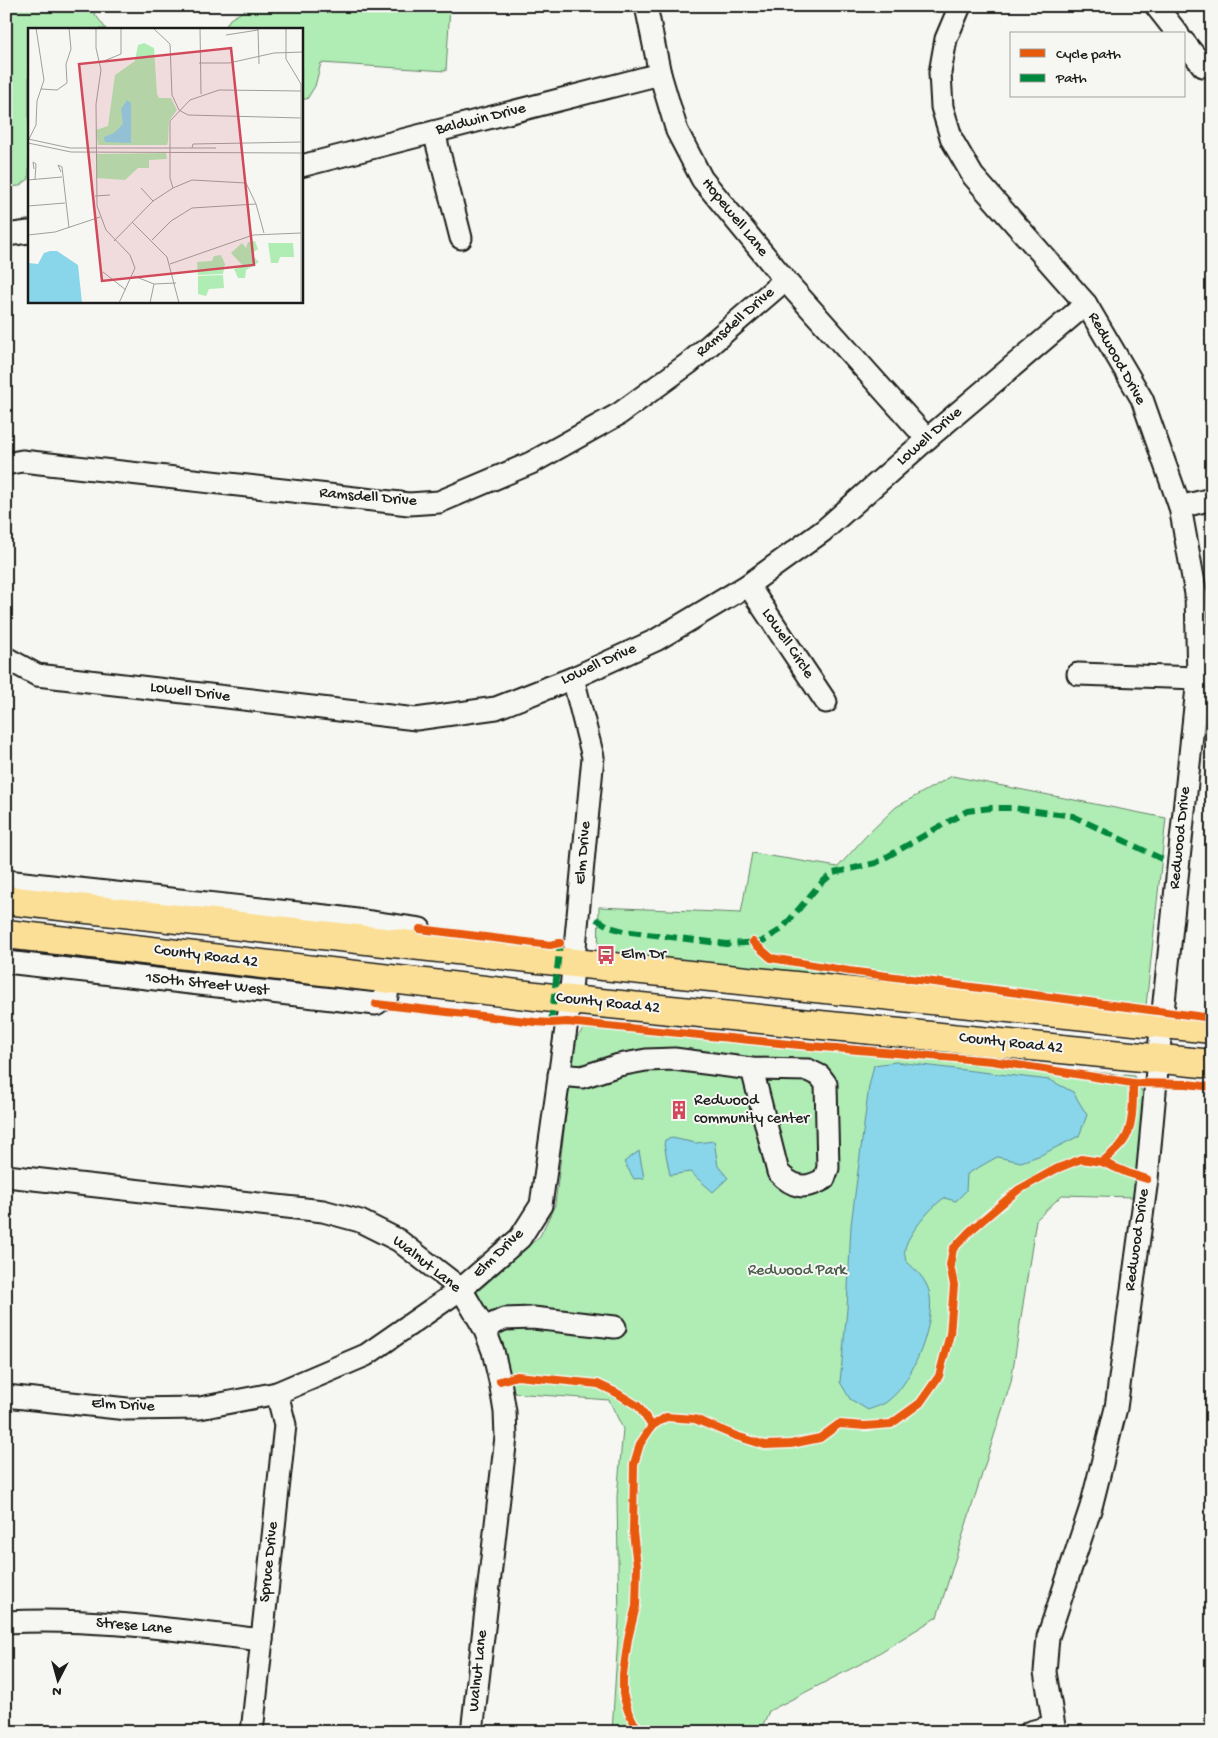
<svg xmlns="http://www.w3.org/2000/svg" width="1218" height="1738" font-family="'Gochi Hand',sans-serif">
<style>
.green{fill:#afedb4;stroke:#668468}
.water{fill:#89d5e9;stroke:#5d8b97}
.lines{fill:none;stroke-linecap:round;stroke-linejoin:round}
.minor-casing{stroke:#1c1c1c;stroke-width:25}
.highway-casing{stroke:#1c1c1c;stroke-width:31}
.minor{stroke:#f6f6f2;stroke-width:21}
.highway{stroke:#fbdf96;stroke-width:28}
.quiet{stroke:#00873e;stroke-width:6;stroke-dasharray:12 6;stroke-linecap:butt}
.cycleway-casing{stroke:#f6f6f2;stroke-width:11}
.cycleway{stroke:#e8590c;stroke-width:8}
.labels{text-anchor:middle;dominant-baseline:central;stroke-width:4;stroke-linejoin:round;paint-order:stroke}
.street-label{font-size:16px;fill:#1c1c1c;stroke:#f6f6f2}
.poi-label{font-size:16px;fill:#1c1c1c;stroke:#f6f6f2;text-anchor:start}
.park-label{font-size:16px;fill:#485b4a;stroke:#f6f6f2}
.inset-road{fill:none;stroke:#9f9f9c;stroke-width:1}
.view{fill:#d1495b;fill-opacity:0.15;stroke:#d1495b;stroke-width:2.5}
.inset-edge{fill:none;stroke:#1c1c1c;stroke-width:2.5}
</style>
<rect width="100%" height="100%" fill="#f6f6f2"/>
<filter id="ink" filterUnits="userSpaceOnUse"><feTurbulence type="fractalNoise" baseFrequency=".02" numOctaves="2"/><feDisplacementMap in="SourceGraphic" scale="10" xChannelSelector="R" yChannelSelector="G"/><feConvolveMatrix kernelMatrix="1 2 1 2 8 2 1 2 1" color-interpolation-filters="sRGB"/></filter>
<g filter="url(#ink)">
<g class="green">
<polygon points="6,6 89,6 106,29 29,29 29,179 19,186 6,187 6,94 14,96 6,86"/>
<polygon points="247,6 450,6 446,71 321,63 315,86 307,99 301,99 301,29 224,29 230,19 247,9"/>
<polygon points="952,776 1166,818 1146,1006 598,958 599,907 741,913 752,853 838,867 865,837 896,807"/>
<polygon points="590,1020 1134,1076 1145,1097 1134,1197 1062,1195 1036,1220 1011,1382 937,1617 866,1661 769,1711 760,1732 612,1732 619,1620 617,1497 623,1429 609,1400 513,1393 499,1338 477,1292 540,1236 555,1205 575,1040"/>
</g>
<g class="water">
<path d="M896 1062 1050 1080 1073 1092 1087 1115 1079 1136 1041 1155 1021 1162 997 1157 967 1174 966 1191 956 1201 944 1198C932 1206 907 1235 905 1249 904 1252 905 1257 906 1261 916 1270 925 1278 929 1291 937 1320 913 1382 889 1400 884 1405 875 1407 868 1410L850 1399 840 1382 847 1309 851 1225 869 1086 874 1065Z"/>
<polygon points="672,1138 696,1143 714,1141 718,1166 728,1178 713,1192 690,1172 670,1175 664,1144 665,1140"/>
<polygon points="639,1151 644,1178 634,1179 624,1162"/>
</g>
<g class="lines">
<g class="minor-casing">
<g id="minor">
<polyline points="646,6 660,74 677,131 702,179 785,280 927,439"/>
<polyline points="960,6 946,39 940,73 942,107 952,140 973,176 1086,304 1142,399 1180,507 1196,594 1198,678 1158,1059 1147,1179 1116,1408 1091,1507 1048,1637 1045,1672 1055,1732"/>
<polyline points="1156,6 1178,34"/>
<polyline points="1184,42 1203,66"/>
<polyline points="434,132 461,238"/>
<polyline points="301,166 660,74"/>
<polyline points="6,235 29,232"/>
<polyline points="6,464 22,461 409,504 439,502 531,463 619,414 689,363 785,280"/>
<polyline points="1180,507 1212,499"/>
<polyline points="748,585 826,702"/>
<polyline points="6,658 37,675 416,719 496,708 573,678 656,640 748,585 823,531 927,439 1086,304"/>
<polyline points="1078,674 1198,678"/>
<polyline points="6,881 335,917 420,929 426,947"/>
<polyline points="6,962 376,1004 387,996 389,979"/>
<path d="M559 1075 582 1077 619 1065 646 1060 674 1059 752 1069 778 1172C793 1188 805 1190 824 1179L828 1168 826 1084 820 1076 808 1070 752 1069"/>
<polyline points="6,1176 323,1211 360,1221 398,1240 461,1289 484,1328 493,1351 500,1381 505,1412 506,1437 472,1732"/>
<polyline points="484,1328 504,1319 533,1318 615,1327"/>
<polyline points="6,1396 127,1409 200,1408 277,1393 366,1355 461,1289 520,1238 541,1205 570,1000 593,757 573,678"/>
<path d="M6 1622C91 1617 177 1630 262 1640"/>
<polyline points="252,1732 285,1425 277,1393"/>
<polyline points="1030,1732 1053,1726"/>
</g>
</g>
<g class="highway-casing">
<g id="highway">
<polyline points="6,900 574,963 1212,1029"/>
<polyline points="6,934 570,1000 1212,1064"/>
</g>
</g>
<use href="#minor" class="minor"/>
<use href="#highway" class="highway"/>
<g class="quiet">
<polyline points="596,919 610,927 624,931 727,944 761,942 782,929 819,885 833,873 876,863 967,811 991,808 1014,808 1073,816 1166,861"/>
<polyline points="551,1023 560,943"/>
</g>
<g class="cycleway-casing">
<g id="cycleway">
<polyline points="420,929 550,945 560,943"/>
<polyline points="753,942 771,958 849,971 1212,1018"/>
<polyline points="376,1004 535,1022 551,1023 567,1022 810,1046 992,1061 1133,1083 1187,1084 1212,1087"/>
<path d="M1102 1162C1109 1156 1118 1149 1123 1142 1134 1128 1133 1099 1133 1083"/>
<polyline points="500,1381 517,1376 598,1384 615,1392 638,1406 652,1426"/>
<polyline points="643,1732 634,1723 628,1711 623,1694 623,1674 628,1639 636,1606 637,1566 633,1532 634,1464 640,1444 652,1426 666,1417 695,1419 736,1436 765,1445 791,1444 820,1438 839,1424 865,1426 891,1424 920,1403 939,1376 950,1334 954,1285 950,1265 953,1249 970,1231 1018,1190 1056,1169 1081,1159 1102,1162 1128,1173 1147,1179"/>
</g>
</g>
<use href="#cycleway" class="cycleway"/>
</g>
</g>
<defs>
<g id="bus-bare" transform="scale(1.5)"><path d="M-5-6H5V4H4V6H2V4H-2V6H-4V4H-5ZM-3.5-4V0h7V-4ZM-3.5 1.2v1.5H-2V1.2ZM2 1.2v1.5H3.5V1.2Z" fill="#d1495b" stroke="#f6f6f2" stroke-width="2.5" paint-order="stroke"/></g>
<g id="building-bare" transform="scale(1.5)"><path d="M-4-6H4V6H1V3H-1V6H-4ZM-2.5-4.3h1.7v1.8h-1.7ZM.8-4.3h1.7v1.8H.8ZM-2.5-1h1.7V.8h-1.7ZM.8-1h1.7V.8H.8Z" fill="#d1495b" stroke="#f6f6f2" stroke-width="2.5" paint-order="stroke"/></g>
</defs>
<g fill-rule="evenodd">
<use href="#bus-bare" x="606" y="955"/>
<use href="#building-bare" x="679" y="1110"/>
</g>
<g class="labels">
<g class="street-label">
<text transform="translate(481 120) rotate(-14)">Baldwin Drive</text>
<text transform="translate(734 218) rotate(51)">Hopewell Lane</text>
<text transform="translate(736 323) rotate(-41)">Ramsdell Drive</text>
<text transform="translate(1116 359) rotate(61)">Redwood Drive</text>
<text transform="translate(930 437) rotate(-41)">Lowell Drive</text>
<text transform="translate(368 498) rotate(5)">Ramsdell Drive</text>
<text transform="translate(787 644) rotate(56)">Lowell Circle</text>
<text transform="translate(599 665) rotate(-24)">Lowell Drive</text>
<text transform="translate(190 693) rotate(7)">Lowell Drive</text>
<text transform="translate(1181 838) rotate(-84)">Redwood Drive</text>
<text transform="translate(584 853) rotate(-85)">Elm Drive</text>
<text transform="translate(206 957) rotate(7)">County Road 42</text>
<text transform="translate(207 985) rotate(6)">150th Street West</text>
<text transform="translate(608 1004) rotate(6)">County Road 42</text>
<text transform="translate(1011 1044) rotate(6)">County Road 42</text>
<text transform="translate(1138 1240) rotate(-82)">Redwood Drive</text>
<text transform="translate(499 1254) rotate(-44)">Elm Drive</text>
<text transform="translate(426 1265) rotate(38)">Walnut Lane</text>
<text transform="translate(123 1406) rotate(3)">Elm Drive</text>
<text transform="translate(270 1562) rotate(-84)">Spruce Drive</text>
<text transform="translate(134 1627) rotate(5)">Strese Lane</text>
<text transform="translate(479 1671) rotate(-84)">Walnut Lane</text>
</g>
<g class="poi-label">
<text x="621" y="955">Elm Dr</text>
<text x="694" y="1101">Redwood<tspan x="694" dy="18">community center</tspan></text>
</g>
<g class="park-label">
<text x="797" y="1271">Redwood Park</text>
</g>
</g>
<g transform="translate(28 28)">
<rect width="275" height="275" fill="#f6f6f2"/>
<path d="M116 15 126 20 129 66 131 70H143L149 82 141 93 140 114 139 117H70L68 102 80 98 87 47 107 33 110 17ZM138 125 139 131 121 132V140H110L97 152 69 150V126ZM227 213 230 221 223 226 231 234 218 242 217 250H210L206 241 215 238 203 225 214 215 218 220 220 214ZM240 215H265L266 229H252L250 235H243ZM193 227 197 236 195 246 170 247 169 234 184 233 186 228ZM195 247 196 260 181 261 178 268 170 266V248Z" fill="#afedb4"/>
<path d="M99 72 103 75V115L77 114 76 109 86 105 95 96 93 81ZM22 223H29L50 237 54 275H0V235L10 236 16 225Z" fill="#89d5e9"/>
<path class="inset-road" d="M68 0V20L73 42 68 76 69 178 78 202 102 227 107 240 91 275M125 0 142 16 144 67 151 82 160 87 273 90M172 0 173 66M230 0 231 36M258 0V31L273 56V275M198 7 230 2M71 35 93 26V0M171 35H201L246 25 275 24M13 61 29 62 39 55 38 36 43 21 41 0M0 111 42 120H188M1 111 8 97 9 73 16 52 8 0M0 115 43 124 275 125M164 120 165 116 273 114M6 141 5 134 8 136 7 151M33 144 30 137 34 139 41 200M0 152 34 149M113 160 125 173M145 160 142 150V93L162 72 191 62 273 63M67 168 82 167M0 178 37 175M104 194 139 229 151 275M0 207 27 204 72 189M124 212 143 193 164 180 228 176M86 213 125 173 145 160 164 152 218 155 228 176 236 205M142 236 225 207 273 205M75 244 98 262M106 248 126 256 148 255M122 275 126 256"/>
<path class="view" d="M203 20 226 237 74 253 51 36Z"/>
<rect width="275" height="275" class="inset-edge"/>
</g>
<rect width="1218" height="1738" fill="none" stroke="#f6f6f2" stroke-width="25"/>
<rect x="12" y="12" width="1193" height="1713" fill="none" stroke="#1c1c1c" stroke-width="2" filter="url(#ink)"/>
<rect x="1010" y="32" width="175" height="65" fill="#f6f6f2" stroke="#9f9f9c"/>
<rect x="1020" y="49" width="25" height="8" fill="#e8590c" stroke="#9f9f9c"/>
<text x="1056" y="58" font-size="15" fill="#1c1c1c">Cycle path</text>
<rect x="1020" y="74" width="25" height="8" fill="#00873e" stroke="#9f9f9c"/>
<text x="1056" y="82" font-size="15" fill="#1c1c1c">Path</text>
<g transform="translate(58 1680) rotate(186)" stroke="#f6f6f2" stroke-width="4" paint-order="stroke">
<path d="M0-4L9 19L0 12L-9 19Z" fill="#1c1c1c"/>
<text y="-8" font-size="14" font-weight="bold" text-anchor="middle" fill="#1c1c1c">N</text>
</g>
</svg>
